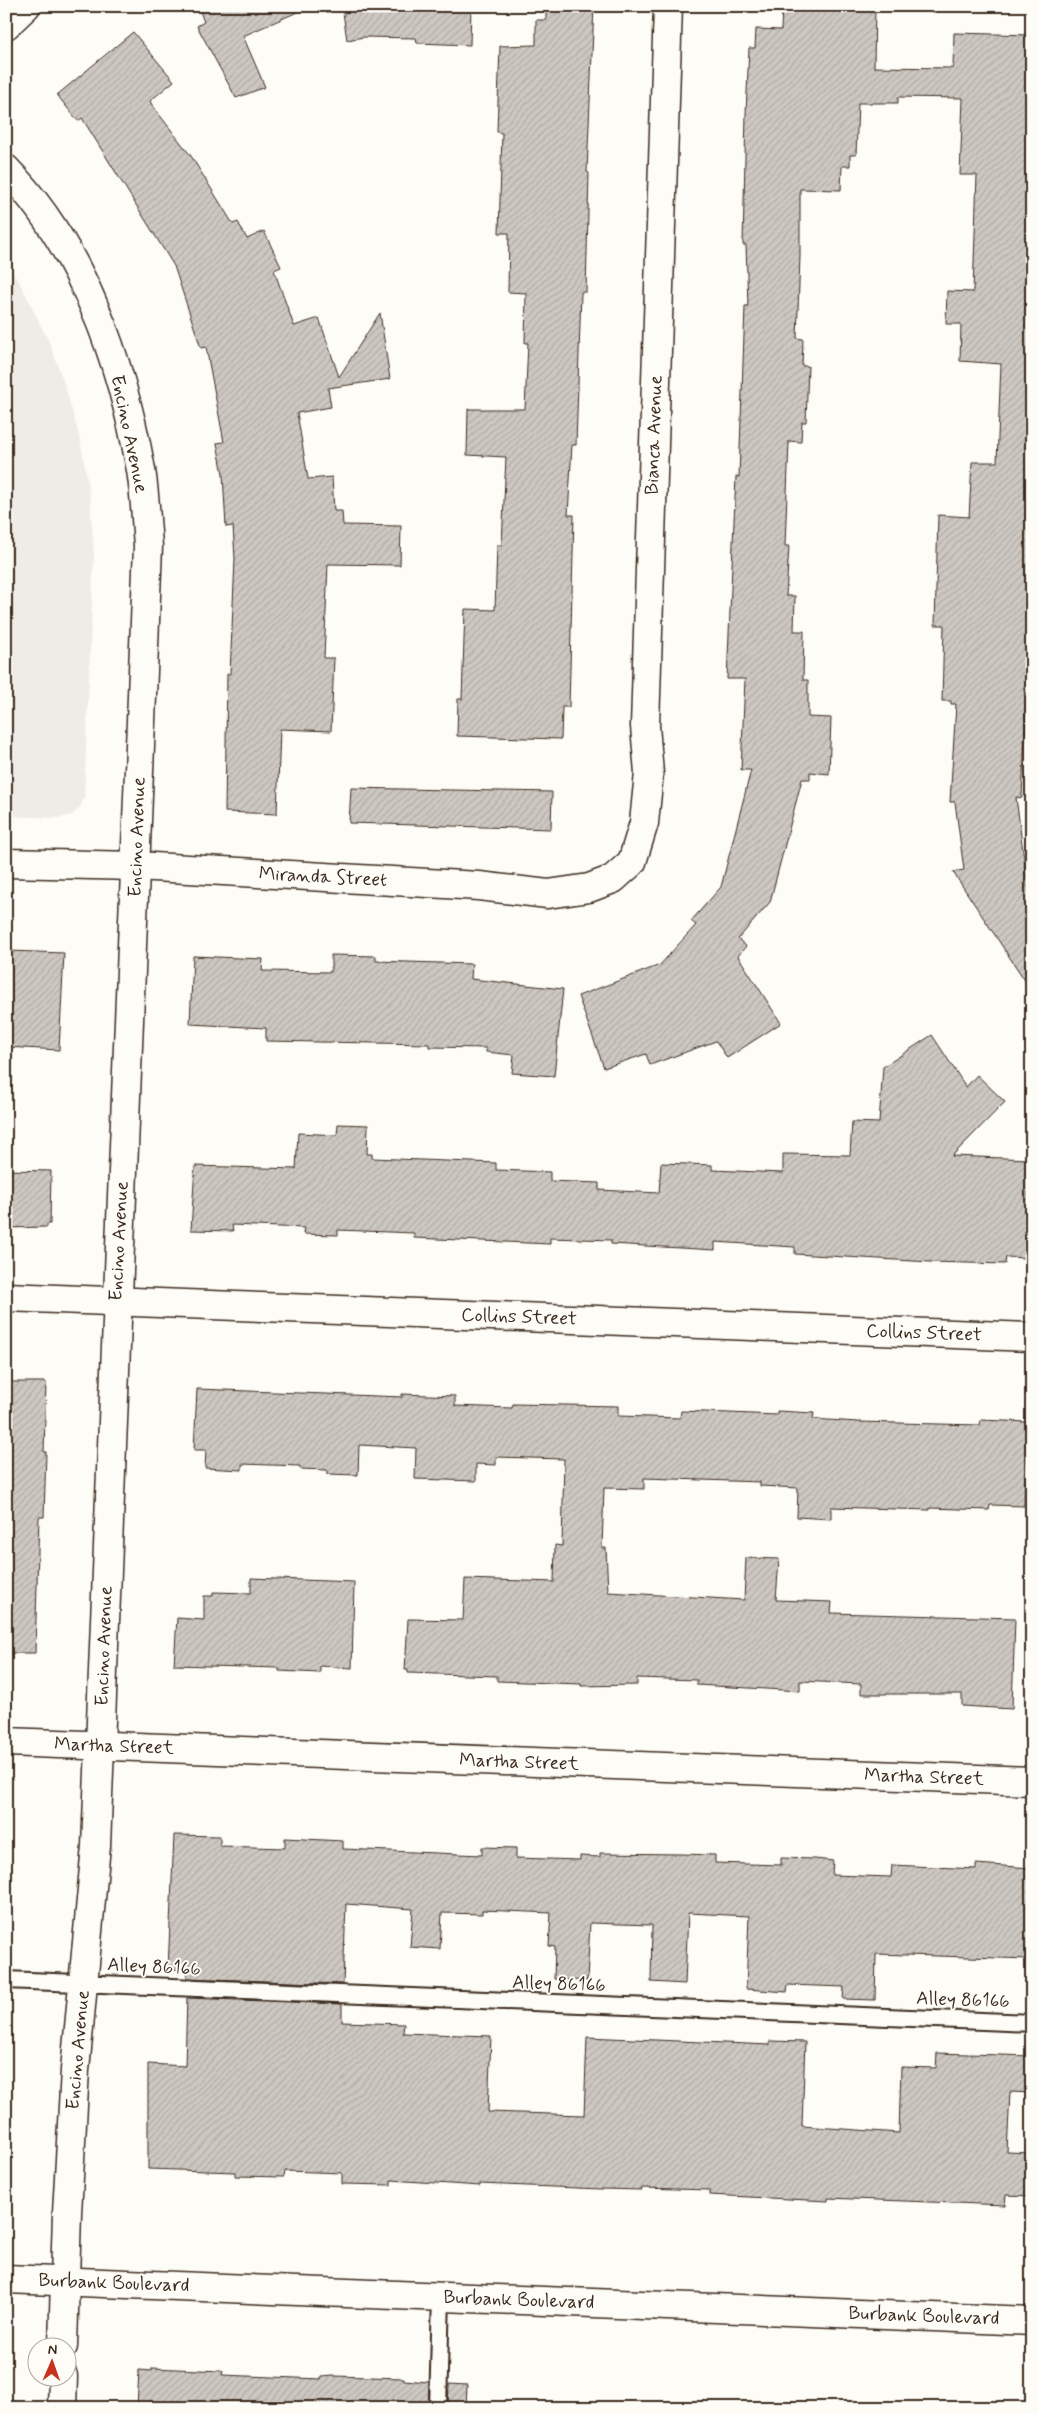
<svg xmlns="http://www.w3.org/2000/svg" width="1038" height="2414" font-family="Mynerve,sans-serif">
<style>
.built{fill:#efece7}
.building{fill:url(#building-hatch);stroke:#3b2a1e}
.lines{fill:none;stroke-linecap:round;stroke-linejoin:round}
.service-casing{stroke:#3b2a1e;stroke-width:20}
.minor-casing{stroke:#3b2a1e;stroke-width:31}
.tertiary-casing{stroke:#3b2a1e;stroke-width:31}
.primary-casing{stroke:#3b2a1e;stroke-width:31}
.service{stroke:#fdfcf7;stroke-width:16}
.minor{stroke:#fdfcf7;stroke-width:28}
.tertiary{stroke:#fdfcf7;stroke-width:28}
.primary{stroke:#fdfcf7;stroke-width:28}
.labels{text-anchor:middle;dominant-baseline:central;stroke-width:4;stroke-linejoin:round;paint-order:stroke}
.street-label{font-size:19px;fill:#3b2a1e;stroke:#fdfcf7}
</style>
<defs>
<pattern id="building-hatch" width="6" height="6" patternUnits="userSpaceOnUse" patternTransform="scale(1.25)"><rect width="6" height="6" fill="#cdc8c2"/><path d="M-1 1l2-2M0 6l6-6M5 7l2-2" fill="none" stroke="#b1aca6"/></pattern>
</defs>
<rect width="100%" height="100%" fill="#fdfcf7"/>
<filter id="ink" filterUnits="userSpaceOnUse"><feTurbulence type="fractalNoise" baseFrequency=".02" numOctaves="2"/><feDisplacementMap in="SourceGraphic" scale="10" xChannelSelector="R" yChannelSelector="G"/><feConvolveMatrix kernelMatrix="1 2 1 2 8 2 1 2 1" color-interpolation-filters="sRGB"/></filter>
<g filter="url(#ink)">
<polygon class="built" points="6,262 21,285 50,344 65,386 80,439 90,495 94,555 84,798 80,807 72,815 57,818 6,816"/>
<g class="building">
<polygon points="198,6 311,6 243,36 265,87 236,98 197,26 204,22"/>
<polygon points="342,6 471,6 470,45 417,43 416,38 364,37 347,40"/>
<polygon points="546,6 594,6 587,172 589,173 586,292 581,292 576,445 572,445 568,515 574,515 569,707 562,707 561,739 457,736 458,699 462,699 465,609 495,610 497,545 502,545 506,457 467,455 468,409 525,409 528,343 525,343 526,293 508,292 509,233 499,233 502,133 497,132 500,46 536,45 536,20 546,20"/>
<polygon points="782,6 875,6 874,67 953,68 954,33 1032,35 1032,692 1027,692 1022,798 1016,797 1032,921 1032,991 953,872 964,870 955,802 950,802 956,704 951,704 951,701 942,701 944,625 935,625 938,515 969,517 972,462 997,462 1001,364 960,361 961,324 946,324 947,291 973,292 977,175 960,175 963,98 898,97 898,103 858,103 856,155 850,155 850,166 842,166 841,190 800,189 800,256 797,338 803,339 802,366 808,366 806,422 802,422 801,442 789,441 785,546 789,546 786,596 795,596 794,631 804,631 803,680 808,680 808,717 831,718 829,774 810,772 810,779 802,779 770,902 738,939 746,946 738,956 781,1023 727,1058 716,1041 650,1065 646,1054 604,1068 578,996 660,965 696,925 691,921 721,887 751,770 741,770 745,679 727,679 736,476 739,477 745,306 748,306 746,245 743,245 746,114 749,48 755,48 756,29 781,30"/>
<polygon points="133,32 174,81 150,101 152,105 191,156 233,224 238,222 247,239 264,231 281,267 274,270 294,326 319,318 339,377 380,313 390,379 328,388 331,407 297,413 308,479 332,477 334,511 342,511 343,525 401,526 400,565 328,564 324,658 334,658 331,731 280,729 277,814 225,812 227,674 230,674 235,559 233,526 226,527 223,474 217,443 224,442 206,347 201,348 174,266 82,118 78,121 57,95"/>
<polygon points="351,788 552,792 551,829 349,823"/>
<polygon points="9,951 64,953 59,1050 6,1047 6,971"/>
<polygon points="331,955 376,956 376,961 472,964 471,979 563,989 554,1076 512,1073 514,1055 486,1052 486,1048 429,1047 429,1044 266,1041 266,1028 190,1024 193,956 263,959 262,971 331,972"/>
<polygon points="932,1035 966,1087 977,1075 1005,1102 952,1156 1029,1159 1025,1258 1006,1257 1005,1264 930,1262 795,1254 795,1247 715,1242 715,1250 611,1244 611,1240 550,1238 550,1244 414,1238 414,1233 338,1230 338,1235 303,1234 304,1228 232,1225 233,1231 191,1230 195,1166 296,1169 298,1133 337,1135 338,1124 368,1125 367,1154 372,1154 372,1158 496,1163 496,1170 550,1172 550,1181 599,1183 599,1190 659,1193 661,1163 712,1165 712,1170 783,1173 783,1154 850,1155 852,1122 879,1123 883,1067"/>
<polygon points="6,1170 51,1171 50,1224 47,1224 47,1227 6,1228"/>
<polygon points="6,1382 46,1382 44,1452 46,1452 44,1517 39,1517 35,1653 6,1653 6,1525 11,1461 6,1461"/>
<polygon points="197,1389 402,1397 402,1394 455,1396 455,1406 512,1408 513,1404 618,1406 618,1416 680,1418 681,1411 777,1415 777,1411 814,1413 813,1419 858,1422 980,1425 981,1420 1028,1422 1024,1506 990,1505 989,1510 930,1508 930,1510 831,1507 831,1519 797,1517 798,1488 760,1486 760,1482 644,1478 644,1489 604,1488 602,1548 606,1548 608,1592 744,1600 746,1558 779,1559 776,1600 832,1602 831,1613 1015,1618 1012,1709 962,1706 962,1694 861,1694 861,1684 800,1681 800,1691 697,1685 697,1680 637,1678 637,1685 581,1686 581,1684 497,1681 497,1676 408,1673 408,1670 405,1670 408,1619 463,1620 465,1579 554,1582 555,1545 562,1546 564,1459 496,1457 496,1465 476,1464 476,1481 415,1479 416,1448 359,1445 358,1475 327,1474 327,1470 300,1469 300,1466 242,1464 242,1470 205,1468 206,1450 194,1450"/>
<polygon points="251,1578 354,1582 352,1668 320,1666 320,1673 279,1671 279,1668 174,1665 177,1618 204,1620 204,1596 213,1596 213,1592 251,1593"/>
<polygon points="174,1835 220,1836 220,1846 285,1848 285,1838 343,1841 343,1849 482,1855 482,1847 516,1848 516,1858 580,1860 580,1856 600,1857 600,1853 681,1854 715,1855 715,1863 781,1865 781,1858 815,1859 833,1861 832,1875 891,1877 892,1865 976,1869 976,1864 1031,1868 1029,1959 876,1954 875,2000 843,1999 844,1987 788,1985 787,1992 746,1989 749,1916 688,1913 685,1984 651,1982 652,1925 590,1923 587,1981 554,1979 555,1947 549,1946 551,1913 482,1910 482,1914 442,1913 440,1949 410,1947 413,1909 346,1904 343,1984 187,1978 187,1970 168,1969"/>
<polygon points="187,1998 342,2004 342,2022 404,2024 403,2033 491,2036 488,2112 584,2115 587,2037 770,2045 770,2041 805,2042 802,2126 899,2133 901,2067 936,2068 937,2053 1032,2056 1032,2093 1010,2092 1007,2152 1032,2153 1032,2196 1006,2195 1005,2205 828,2198 828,2201 709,2195 709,2190 642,2188 642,2190 601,2189 480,2184 480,2186 391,2180 391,2185 342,2184 342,2173 285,2171 284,2177 235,2176 235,2172 148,2169 148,2064 185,2066"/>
<polygon points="152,2368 223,2371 222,2375 321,2379 321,2377 334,2376 404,2378 404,2380 429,2382 428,2408 137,2408 139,2370 152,2371"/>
<polygon points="449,2384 467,2385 466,2408 448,2408"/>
</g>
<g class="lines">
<g class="service-casing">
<g id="service">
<polyline points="6,1980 1032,2023"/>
<polyline points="438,2408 441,2296"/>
</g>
</g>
<g class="minor-casing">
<g id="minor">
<polyline points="6,25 26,6"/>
<polyline points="6,863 136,866 479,886 548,894 589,888 613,879 632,862 644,823 649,773 645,726 668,6"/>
<polyline points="6,1297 1032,1337"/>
<polyline points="6,1742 1032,1781"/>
</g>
</g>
<g class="tertiary-casing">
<g id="tertiary">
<path d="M6 169C83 248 122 364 141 470 145 495 146 521 148 546L96 1846 75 2070 67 2213 63 2346"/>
<polyline points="62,2408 63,2376"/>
</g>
</g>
<g class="primary-casing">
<polyline id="primary" points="6,2279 1032,2321"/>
</g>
<use href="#service" class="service"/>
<use href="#minor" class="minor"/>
<use href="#tertiary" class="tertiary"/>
<use href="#primary" class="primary"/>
</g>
</g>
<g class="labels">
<g class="street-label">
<text transform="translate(129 434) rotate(78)">Encino Avenue</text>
<text transform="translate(654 435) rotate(-88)">Bianca Avenue</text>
<text transform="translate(137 837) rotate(-88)">Encino Avenue</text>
<text transform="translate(323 877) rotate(3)">Miranda Street</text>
<text transform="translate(119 1241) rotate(-87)">Encino Avenue</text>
<text transform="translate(519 1317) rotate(2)">Collins Street</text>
<text transform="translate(924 1333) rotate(2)">Collins Street</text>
<text transform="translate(104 1646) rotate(-88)">Encino Avenue</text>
<text transform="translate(114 1746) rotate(2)">Martha Street</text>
<text transform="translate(519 1762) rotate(2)">Martha Street</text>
<text transform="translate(924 1777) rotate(2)">Martha Street</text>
<text transform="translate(154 1967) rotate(3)">Alley 86166</text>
<text transform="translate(559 1984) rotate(2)">Alley 86166</text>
<text transform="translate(963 2000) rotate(2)">Alley 86166</text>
<text transform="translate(78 2050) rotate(-85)">Encino Avenue</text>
<text transform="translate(114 2283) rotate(2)">Burbank Boulevard</text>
<text transform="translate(519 2300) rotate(2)">Burbank Boulevard</text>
<text transform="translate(924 2316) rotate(2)">Burbank Boulevard</text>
</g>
</g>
<rect width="1038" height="2414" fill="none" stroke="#fdfcf7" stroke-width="25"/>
<rect x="12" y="12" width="1013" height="2389" fill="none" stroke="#3b2a1e" stroke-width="2" filter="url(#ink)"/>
<g transform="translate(52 2362) rotate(2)"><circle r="24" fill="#fdfcf7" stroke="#afa8a0"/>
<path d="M0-4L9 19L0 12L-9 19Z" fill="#c8321e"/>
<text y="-8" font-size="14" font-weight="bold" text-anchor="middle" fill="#3b2a1e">N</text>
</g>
</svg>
